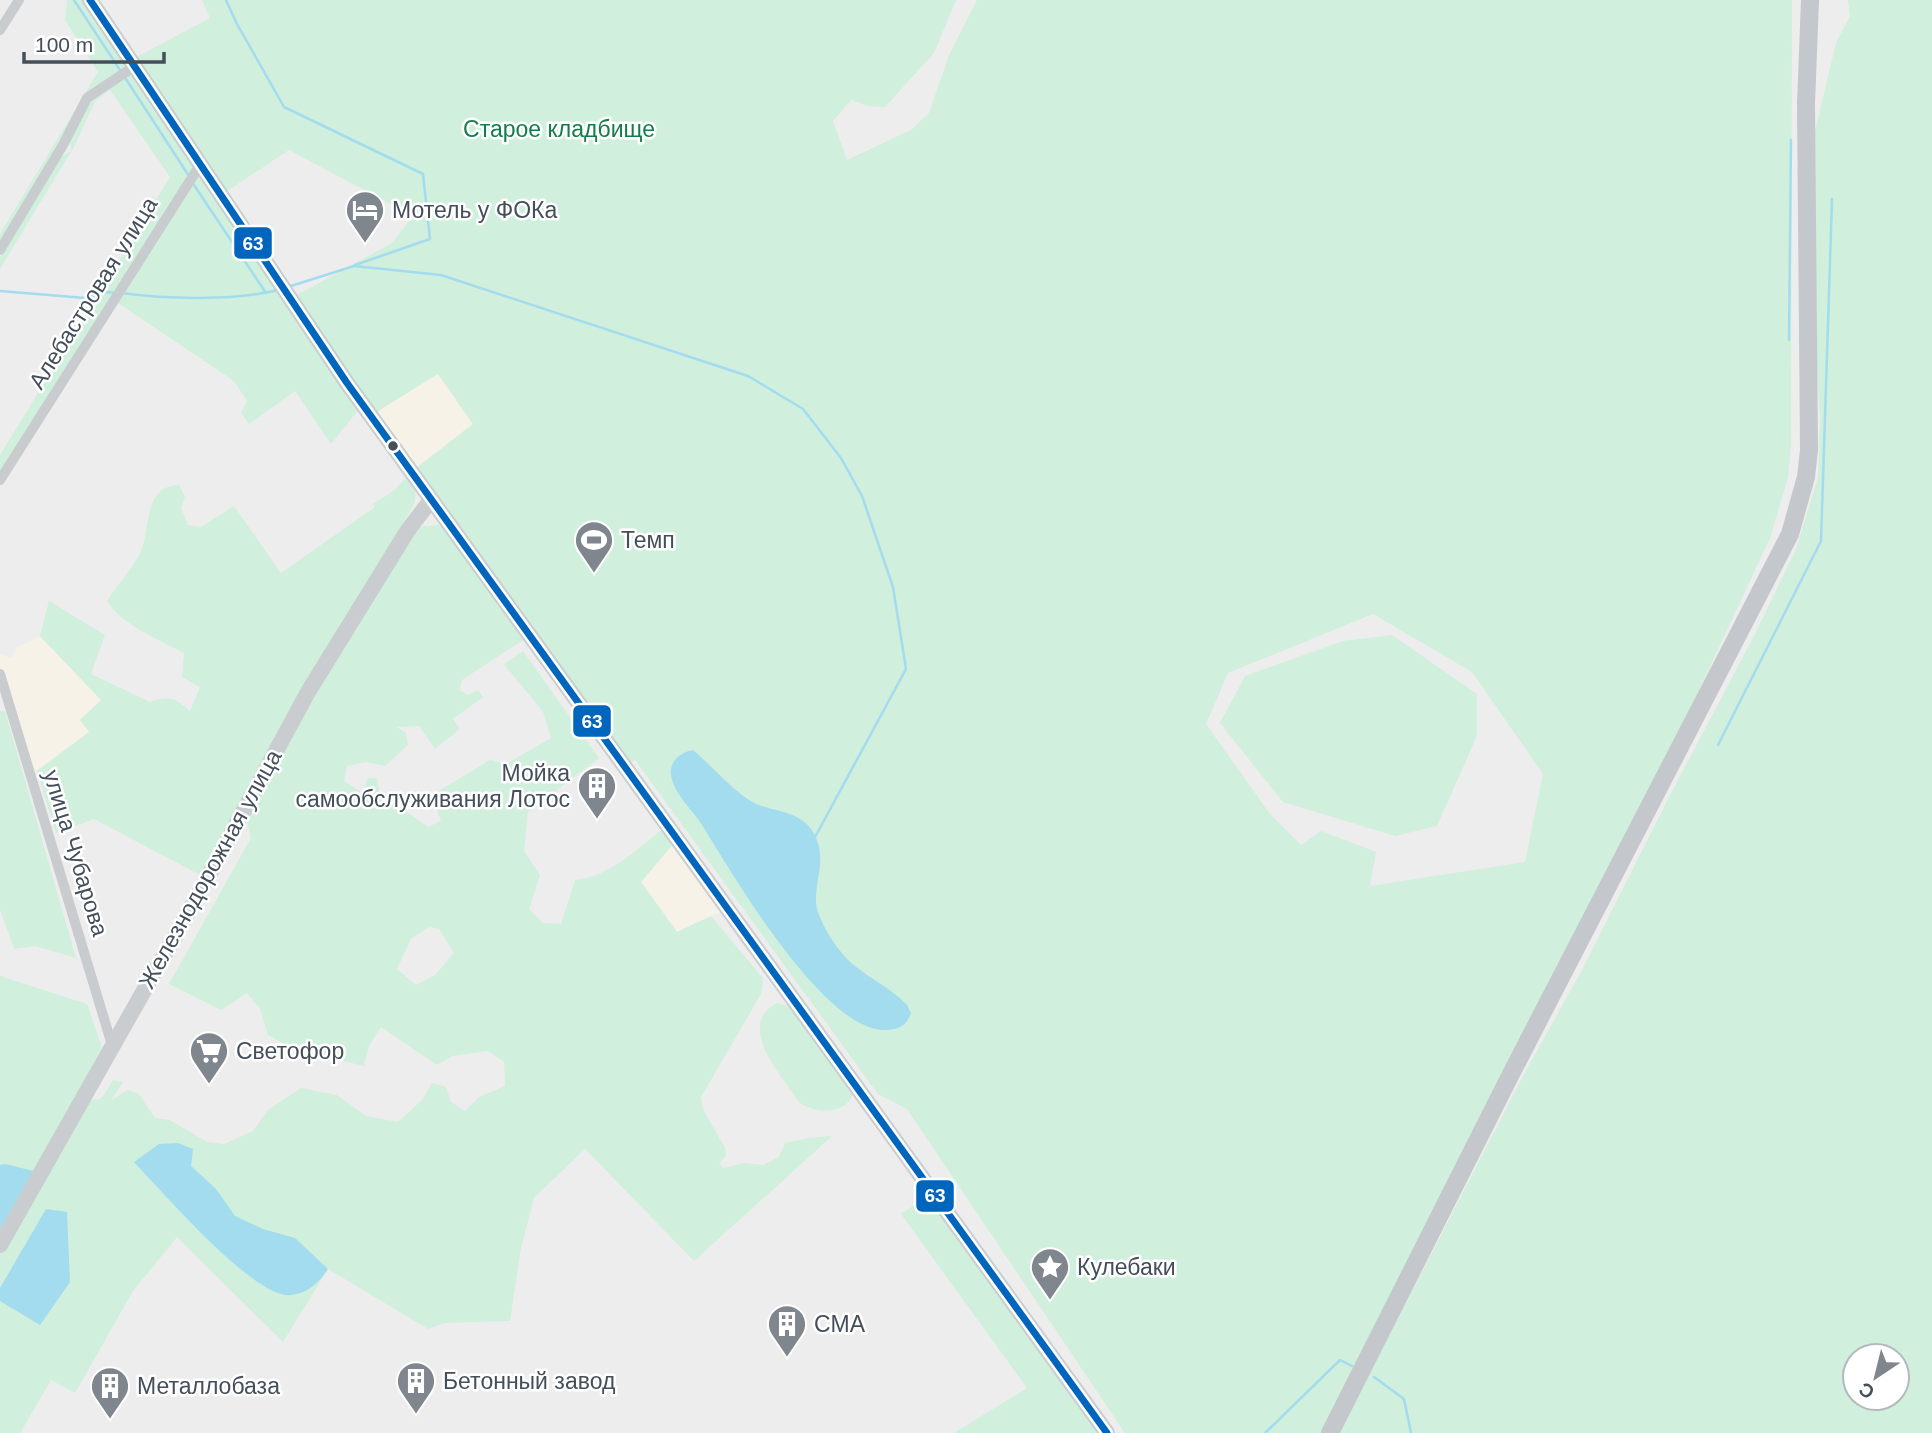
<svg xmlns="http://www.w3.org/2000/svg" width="1932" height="1433" font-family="Arial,sans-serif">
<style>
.commercial{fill:#f6f2e8}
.green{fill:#d0efdc;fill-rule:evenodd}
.water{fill:#a3dcee}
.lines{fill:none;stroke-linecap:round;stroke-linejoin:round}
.stream{stroke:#a3dcee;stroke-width:2.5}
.street{stroke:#c9ccce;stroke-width:10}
.secondary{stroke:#cacdd0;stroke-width:16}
.primary{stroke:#c4c8cc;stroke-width:18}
.bus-1-casing{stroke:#fff;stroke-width:12}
.bus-1{stroke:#0065bd;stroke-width:7}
.bus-dot{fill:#444f5a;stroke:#fff;stroke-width:2.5}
.labels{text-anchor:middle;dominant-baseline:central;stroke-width:5;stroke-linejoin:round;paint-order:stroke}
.park-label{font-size:23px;fill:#137d4b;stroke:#fff}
.poi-label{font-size:23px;fill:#444f5a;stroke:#fff;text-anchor:start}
.street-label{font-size:23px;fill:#444f5a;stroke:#fff}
.line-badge{stroke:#fff;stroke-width:2.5}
.badge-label{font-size:19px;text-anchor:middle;font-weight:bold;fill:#fff}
</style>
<rect width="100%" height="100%" fill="#eeeded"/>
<g class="commercial">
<polygon points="437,373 473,424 415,469 375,413"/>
<polygon points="40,636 101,700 90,732 30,775 0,674 0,654 11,658 16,648"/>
<polygon points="674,843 723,911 677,932 641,882"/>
</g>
<g class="green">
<polygon points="67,0 83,0 128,67 82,98 56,150 0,244 0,234 98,72 65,20"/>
<path d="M202 0H956L934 53 885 107 868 106 851 100 833 121 847 160 911 130 929 113 949 55 977 0H1792L1791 446 1788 478 1770 538 1591 921 1324 1433H1125L907 1109 878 1094 635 760 629 763 415 469 473 424 438 374 375 413 295 296 392 243 413 216 289 150 224 193 135 58 210 18ZM1373 614 1472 672 1543 774 1525 862 1370 886 1376 852 1321 831 1301 845 1270 814 1206 724 1228 673Z"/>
<path d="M1848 0H1932V1433H1339L1523 1076 1583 968 1669 797 1754 636 1796 549 1818 477 1820 415 1813 332 1814 135 1836 43 1850 16ZM1855 1356H1897V1398H1855Z"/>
<polygon points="132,72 198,174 359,409 331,444 295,391 249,424 241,413 247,401 234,381 112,299 0,473 0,455 170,177 110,90 95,101 75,145 0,269 0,257 60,157 71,151 70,139 90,101"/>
<path d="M408 475C415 485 417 492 414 504L200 875 94 819 56 833 37 771 89 732 80 720 101 700 40 636 49 601 105 635 91 674 150 702C170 695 175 698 190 711L200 687 182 677 184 653C161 641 119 623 107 601 117 586 130 571 139 555 152 532 141 486 179 485L185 497 181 508 188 525 201 527 234 506 281 573 375 507 373 504 395 490Z"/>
<path d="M438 525 447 530 526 638 462 680 460 690 468 695 478 690 483 697 453 719 460 729 435 749 419 726 397 727 406 733 408 745 385 766 366 762 347 766 344 781 364 794 367 778H377L379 792 428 827 441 821 432 795 490 760 506 764 551 738 543 712 504 664 523 651 599 758 528 812 524 851 540 875 529 909 543 923 561 924 575 880C609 877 636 850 663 829L674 843 641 882 677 932 711 916 762 977 763 982 761 994 701 1097 703 1109 725 1148 726 1155 719 1164 724 1168 743 1163 763 1165 779 1157 785 1143 808 1138 832 1136 694 1261 585 1149 534 1198 521 1248 510 1321 445 1323 428 1329 328 1269 283 1342 177 1237 133 1291 75 1393 51 1380 20 1433H0V976L87 1004 102 1047 90 1071 81 1102 102 1098 113 1080 123 1082 111 1100 128 1090 139 1094 155 1118 170 1120 207 1142 224 1144 253 1131 268 1110 301 1088 337 1095 366 1116 398 1122 423 1099 432 1083 446 1087 451 1102 465 1111 479 1097 505 1086 504 1062 488 1051 452 1056 437 1065 381 1027 369 1046 364 1066 293 1049 268 1035 260 1009 247 993 221 1010 169 984 251 838 246 818 312 693 410 534 423 526ZM429 927 439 929 454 953 435 975 416 985 397 969 411 939Z"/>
<polygon points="1392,635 1477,694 1477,736 1437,826 1395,836 1283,802 1220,723 1245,676 1343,641"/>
<polygon points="0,711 5,711 76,958 35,946 14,949 0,910"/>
<path d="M777 1003 789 1006 853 1093C847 1115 816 1114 800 1103 783 1077 734 1026 777 1003Z"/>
<polygon points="929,1195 1102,1433 954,1433 1027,1388 901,1214"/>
</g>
<g class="water">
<path d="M693 750C711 765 738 797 759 805 777 812 799 812 811 829 829 855 815 877 816 903 818 922 840 955 855 966 872 980 892 989 907 1005L911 1013C907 1025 900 1029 887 1030 825 1034 732 873 702 825 692 809 674 794 671 775 669 761 681 752 693 750Z"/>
<path d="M178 1143 193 1149 191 1166 216 1189 235 1216 263 1229 295 1238 328 1269C319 1283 308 1293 291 1295 255 1300 160 1189 134 1162L159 1144Z"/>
<polygon points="5,1164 34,1171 0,1229 0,1165"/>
<polygon points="46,1209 67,1212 70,1282 40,1325 0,1301 0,1288"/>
</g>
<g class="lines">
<g class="stream">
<polyline points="74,0 120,70"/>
<polyline points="226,0 237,24 284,107 423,174 430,239 355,265"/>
<polyline points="124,76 189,176"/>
<polyline points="192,182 266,293"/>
<polyline points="291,286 354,266 441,275 748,376 803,409 841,458 862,496 893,587 906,669 814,839"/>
<polyline points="0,291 85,298 109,292 114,293"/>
<path d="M121 293C166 299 234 301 278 290"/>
<polyline points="1789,340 1791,140"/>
<polyline points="1718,745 1821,541 1832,199"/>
<polyline points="1374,1377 1404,1399 1411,1433"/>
<polyline points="1265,1433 1340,1360 1352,1366"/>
</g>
<g class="street">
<polyline points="0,30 19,0"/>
<polyline points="0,250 63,145 87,98 135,66"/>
<polyline points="0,480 200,165"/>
<polyline points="0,674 112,1045"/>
</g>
<g class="secondary">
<polyline points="90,0 347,383 1107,1433"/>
<polyline points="0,1245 197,897 308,692 408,530 431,500"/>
</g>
<polyline class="primary" points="1330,1433 1512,1072 1790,534 1806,477 1809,450 1806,104 1810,0"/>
<g class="bus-1-casing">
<polyline id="bus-1" points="90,0 347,383 1107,1433"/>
</g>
<use href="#bus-1" class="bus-1"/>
</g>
<defs>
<g id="hotel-pin" transform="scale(2.0125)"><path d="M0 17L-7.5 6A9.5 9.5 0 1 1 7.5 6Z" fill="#80868d" stroke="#fff"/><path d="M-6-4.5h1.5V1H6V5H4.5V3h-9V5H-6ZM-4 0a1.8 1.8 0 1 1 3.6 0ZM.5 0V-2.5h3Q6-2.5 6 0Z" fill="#fff"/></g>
<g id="stadium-pin" transform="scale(2.0125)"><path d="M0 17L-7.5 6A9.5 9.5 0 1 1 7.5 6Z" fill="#80868d" stroke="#fff"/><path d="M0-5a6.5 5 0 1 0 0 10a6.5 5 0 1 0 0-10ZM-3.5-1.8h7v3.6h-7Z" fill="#fff"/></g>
<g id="building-pin" transform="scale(2.0125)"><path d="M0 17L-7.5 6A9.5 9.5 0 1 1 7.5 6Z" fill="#80868d" stroke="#fff"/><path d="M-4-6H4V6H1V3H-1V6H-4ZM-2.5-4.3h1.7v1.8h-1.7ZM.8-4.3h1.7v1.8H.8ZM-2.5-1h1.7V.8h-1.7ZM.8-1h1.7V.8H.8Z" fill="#fff"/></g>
<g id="supermarket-pin" transform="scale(2.0125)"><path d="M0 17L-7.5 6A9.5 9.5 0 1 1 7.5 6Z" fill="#80868d" stroke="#fff"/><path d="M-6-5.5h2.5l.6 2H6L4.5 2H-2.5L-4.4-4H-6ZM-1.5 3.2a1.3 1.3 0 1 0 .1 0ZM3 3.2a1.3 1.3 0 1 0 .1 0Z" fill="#fff"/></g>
<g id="sight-pin" transform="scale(2.0125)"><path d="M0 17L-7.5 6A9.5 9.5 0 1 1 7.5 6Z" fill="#80868d" stroke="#fff"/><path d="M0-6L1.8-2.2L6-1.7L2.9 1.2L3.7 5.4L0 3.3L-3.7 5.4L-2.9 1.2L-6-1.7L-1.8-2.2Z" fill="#fff"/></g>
</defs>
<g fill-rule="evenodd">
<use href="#hotel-pin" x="365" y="210"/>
<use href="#stadium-pin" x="594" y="540"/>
<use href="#building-pin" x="597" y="786"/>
<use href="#supermarket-pin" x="209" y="1051"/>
<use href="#sight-pin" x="1050" y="1267"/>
<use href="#building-pin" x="787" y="1324"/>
<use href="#building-pin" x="416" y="1381"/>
<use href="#building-pin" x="110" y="1386"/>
</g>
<circle class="bus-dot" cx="393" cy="446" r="6"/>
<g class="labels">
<g class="park-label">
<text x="559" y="129">Старое кладбище</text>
</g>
<g class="poi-label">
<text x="392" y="210">Мотель у ФОКа</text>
<text x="621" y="540">Темп</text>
<text x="570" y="773" text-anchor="end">Мойка<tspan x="570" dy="26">самообслуживания Лотос</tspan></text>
<text x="236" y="1051">Светофор</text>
<text x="1077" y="1267">Кулебаки</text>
<text x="814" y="1324">CMA</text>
<text x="443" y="1381">Бетонный завод</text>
<text x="137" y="1386">Металлобаза</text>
</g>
<g class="street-label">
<text transform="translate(93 293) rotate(-58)">Алебастровая улица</text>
<text transform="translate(76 853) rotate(73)">улица Чубарова</text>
<text transform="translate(210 869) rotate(-61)">Железнодорожная улица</text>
</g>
</g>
<g class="line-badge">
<rect x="233" y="226" width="40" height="34" rx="7" fill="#0065bd"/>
<rect x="572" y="704" width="40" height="34" rx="7" fill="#0065bd"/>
<rect x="915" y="1179" width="40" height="34" rx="7" fill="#0065bd"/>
</g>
<g class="badge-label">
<text x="253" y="250">63</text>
<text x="592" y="728">63</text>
<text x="935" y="1202">63</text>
</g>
<g transform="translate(1876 1377) rotate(215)"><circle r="33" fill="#ffffff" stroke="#b4b9bd" stroke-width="2"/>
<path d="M0-5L12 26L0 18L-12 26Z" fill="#80868d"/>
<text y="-10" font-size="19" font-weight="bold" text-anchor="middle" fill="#444f5a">С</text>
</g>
<path d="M24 52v10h140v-10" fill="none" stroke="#444f5a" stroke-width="3.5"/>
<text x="35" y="52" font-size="21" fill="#444f5a" stroke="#ffffff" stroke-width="5" paint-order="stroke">100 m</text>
</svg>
